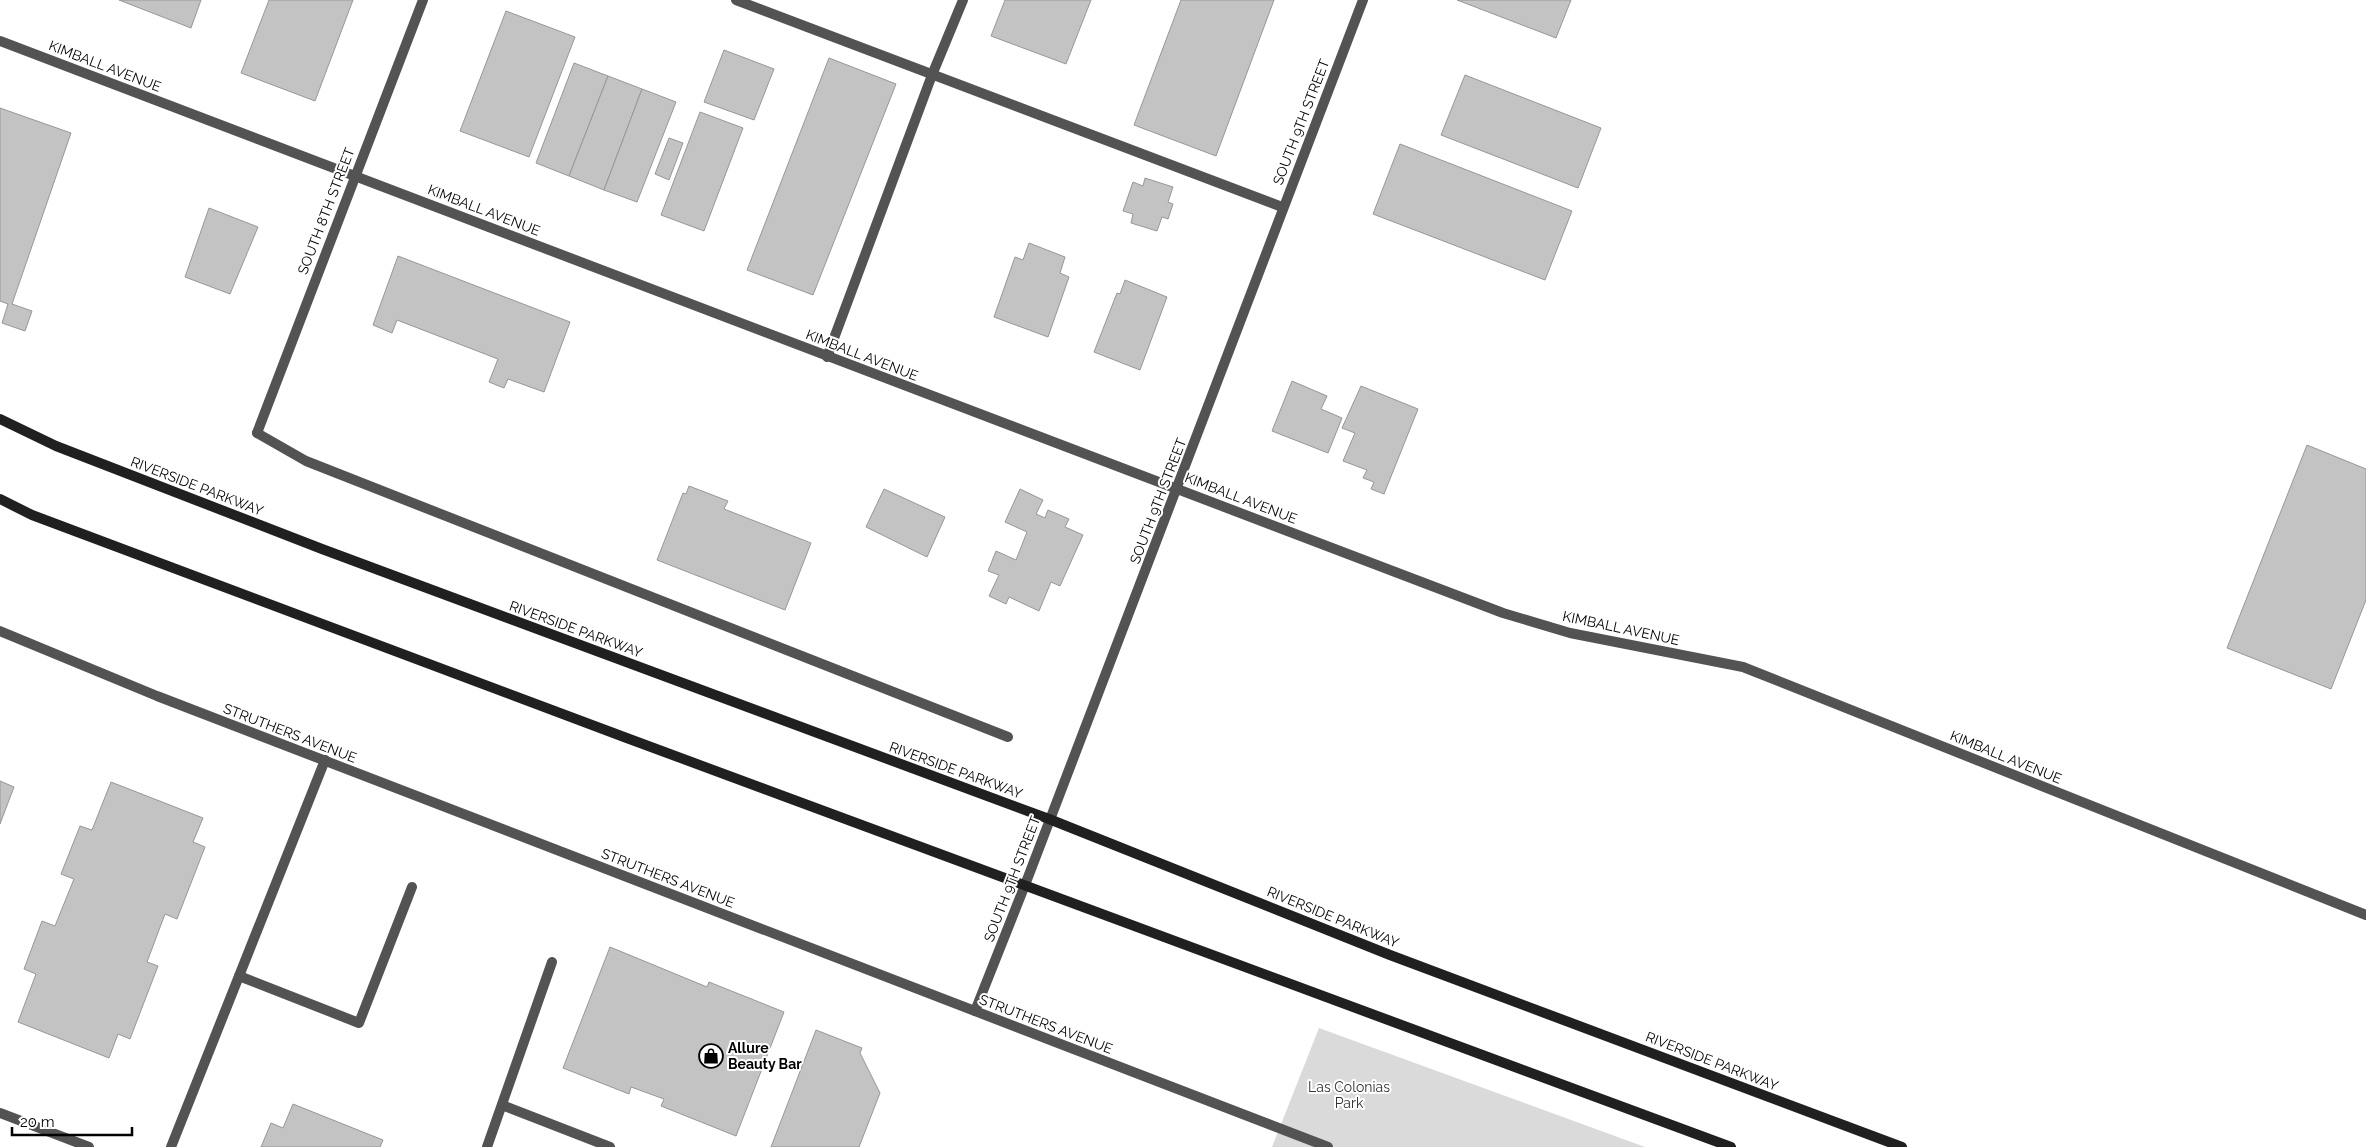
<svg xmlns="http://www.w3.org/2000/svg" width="2366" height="1147" font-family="Raleway,sans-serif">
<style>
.green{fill:#dadada}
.building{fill:#c3c3c3;stroke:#979797}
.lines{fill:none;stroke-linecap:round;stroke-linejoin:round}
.service{stroke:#535353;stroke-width:10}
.minor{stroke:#535353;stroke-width:10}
.tertiary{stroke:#535353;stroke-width:10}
.secondary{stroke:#202020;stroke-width:10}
.labels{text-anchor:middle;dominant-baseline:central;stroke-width:4;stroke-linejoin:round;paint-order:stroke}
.street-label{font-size:14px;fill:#000;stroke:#fff}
.poi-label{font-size:14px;font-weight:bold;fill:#000;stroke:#fff;text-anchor:start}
.park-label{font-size:14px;fill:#313131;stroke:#fff}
</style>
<rect width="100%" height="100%" fill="#fff"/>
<polygon class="green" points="1319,1028 1645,1147 1272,1147"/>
<g class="building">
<polygon points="119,0 201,0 191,28"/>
<polygon points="269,0 353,0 315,101 241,73"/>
<polygon points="1005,0 1091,0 1066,64 991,36"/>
<polygon points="1181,0 1274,0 1216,156 1134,125"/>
<polygon points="1457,0 1571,0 1556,38"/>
<polygon points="506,11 575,37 529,157 460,131"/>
<polygon points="724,50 774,69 754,120 704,102"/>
<polygon points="829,58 896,84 813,295 747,270"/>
<polygon points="574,63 608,76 569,176 536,163"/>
<polygon points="1465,75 1601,128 1578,188 1441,135"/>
<polygon points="608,76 642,89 604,190 569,176"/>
<polygon points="642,89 676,102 637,202 604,190"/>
<polygon points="0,108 71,133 12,304 32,311 25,331 2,323 8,304 0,301"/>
<polygon points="700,112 743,128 704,231 661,215"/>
<polygon points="669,138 683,143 669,180 655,174"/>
<polygon points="1400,144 1572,211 1545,280 1373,214"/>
<polygon points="1145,178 1173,187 1168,202 1173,204 1168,219 1162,217 1157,231 1131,223 1133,214 1123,211 1133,182 1143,186"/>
<polygon points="209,208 258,227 230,294 185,277"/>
<polygon points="1029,243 1065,257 1060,273 1069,277 1048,337 994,317 1015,257 1023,260"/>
<polygon points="398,256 570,322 544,392 508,379 504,388 489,382 498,359 397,320 392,333 373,325"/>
<polygon points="1125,280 1167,297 1140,370 1094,352 1117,293 1120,294"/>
<polygon points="1292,381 1327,396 1321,409 1342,418 1328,453 1272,431"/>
<polygon points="1361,386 1418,409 1384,494 1371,489 1374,482 1363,478 1367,470 1343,461 1355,433 1342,428"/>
<polygon points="2307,445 2366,469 2366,600 2331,689 2227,648"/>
<polygon points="689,486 728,501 724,509 811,543 785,610 657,560 683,493 686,494"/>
<polygon points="884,489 945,517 927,557 866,527"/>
<polygon points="1020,489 1043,500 1036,514 1045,518 1048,510 1069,519 1065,527 1083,535 1060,586 1051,582 1039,611 1009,597 1006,604 989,596 999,575 988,571 996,551 1016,560 1027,532 1005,522"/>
<polygon points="0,781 14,787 0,824"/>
<polygon points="111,782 203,818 193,842 205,847 177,919 165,914 147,962 158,966 130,1039 118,1034 109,1058 18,1022 36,974 24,969 42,921 55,926 74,879 61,874 80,826 92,830"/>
<polygon points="610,947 707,987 709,982 784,1012 736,1136 661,1106 664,1099 631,1087 629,1094 563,1068"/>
<polygon points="816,1030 862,1048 860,1053 880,1093 859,1147 771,1147"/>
<polygon points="293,1104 383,1140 380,1147 261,1147 271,1123 283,1128"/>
</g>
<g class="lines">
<g class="service">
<polyline points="736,0 1282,207"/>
<polyline points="827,357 932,75 963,0"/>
<polyline points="257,433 306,461 1008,737"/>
<polyline points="239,976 359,1023 412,887"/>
<polyline points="502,1105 610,1147"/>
<polyline points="0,1113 89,1147"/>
<polyline points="171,1147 325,760"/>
<polyline points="487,1147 552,962"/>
</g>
<g class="minor">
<polyline points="0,41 1503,613 1570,633 1743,667 2366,915"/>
<polyline points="257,433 423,0"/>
<polyline points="0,631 157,696 1328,1147"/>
<polyline points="975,1011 1025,885"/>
</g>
<polyline class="tertiary" points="1025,885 1363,0"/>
<g class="secondary">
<polyline points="0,419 56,446 322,549 1049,819 1390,955 1902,1147"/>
<polyline points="0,499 32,515 624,737 1731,1147"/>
</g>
</g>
<defs>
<g id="shop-ring" transform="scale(1.25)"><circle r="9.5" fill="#fff" stroke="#000" stroke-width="1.5"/><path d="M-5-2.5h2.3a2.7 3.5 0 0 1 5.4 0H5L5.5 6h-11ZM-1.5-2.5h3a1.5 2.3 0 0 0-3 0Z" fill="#000"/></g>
</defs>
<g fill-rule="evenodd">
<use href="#shop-ring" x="711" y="1056"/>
</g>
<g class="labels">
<g class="street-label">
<text transform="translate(105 66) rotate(21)">KIMBALL AVENUE</text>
<text transform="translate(1301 122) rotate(-69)">SOUTH 9TH STREET</text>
<text transform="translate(484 210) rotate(21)">KIMBALL AVENUE</text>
<text transform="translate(326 211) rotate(-69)">SOUTH 8TH STREET</text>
<text transform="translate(862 355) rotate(21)">KIMBALL AVENUE</text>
<text transform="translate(197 486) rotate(21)">RIVERSIDE PARKWAY</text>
<text transform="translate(1241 498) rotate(21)">KIMBALL AVENUE</text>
<text transform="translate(1158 501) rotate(-69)">SOUTH 9TH STREET</text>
<text transform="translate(1621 628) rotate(12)">KIMBALL AVENUE</text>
<text transform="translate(576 629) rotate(20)">RIVERSIDE PARKWAY</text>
<text transform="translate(290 733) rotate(21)">STRUTHERS AVENUE</text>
<text transform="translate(2006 757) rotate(22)">KIMBALL AVENUE</text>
<text transform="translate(956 770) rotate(20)">RIVERSIDE PARKWAY</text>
<text transform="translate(668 878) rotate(21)">STRUTHERS AVENUE</text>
<text transform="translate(1012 879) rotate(-69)">SOUTH 9TH STREET</text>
<text transform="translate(1333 917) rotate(22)">RIVERSIDE PARKWAY</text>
<text transform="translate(1046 1024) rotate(21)">STRUTHERS AVENUE</text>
<text transform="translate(1712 1061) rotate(21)">RIVERSIDE PARKWAY</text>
</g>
<g class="poi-label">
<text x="728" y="1048">Allure<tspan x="728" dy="16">Beauty Bar</tspan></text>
</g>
<g class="park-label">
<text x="1349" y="1087">Las Colonias<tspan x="1349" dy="16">Park</tspan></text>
</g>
</g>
<path d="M12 1127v8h120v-8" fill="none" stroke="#000000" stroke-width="2.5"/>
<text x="20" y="1127" font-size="15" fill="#000000" stroke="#ffffff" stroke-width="4" paint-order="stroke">20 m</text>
</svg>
